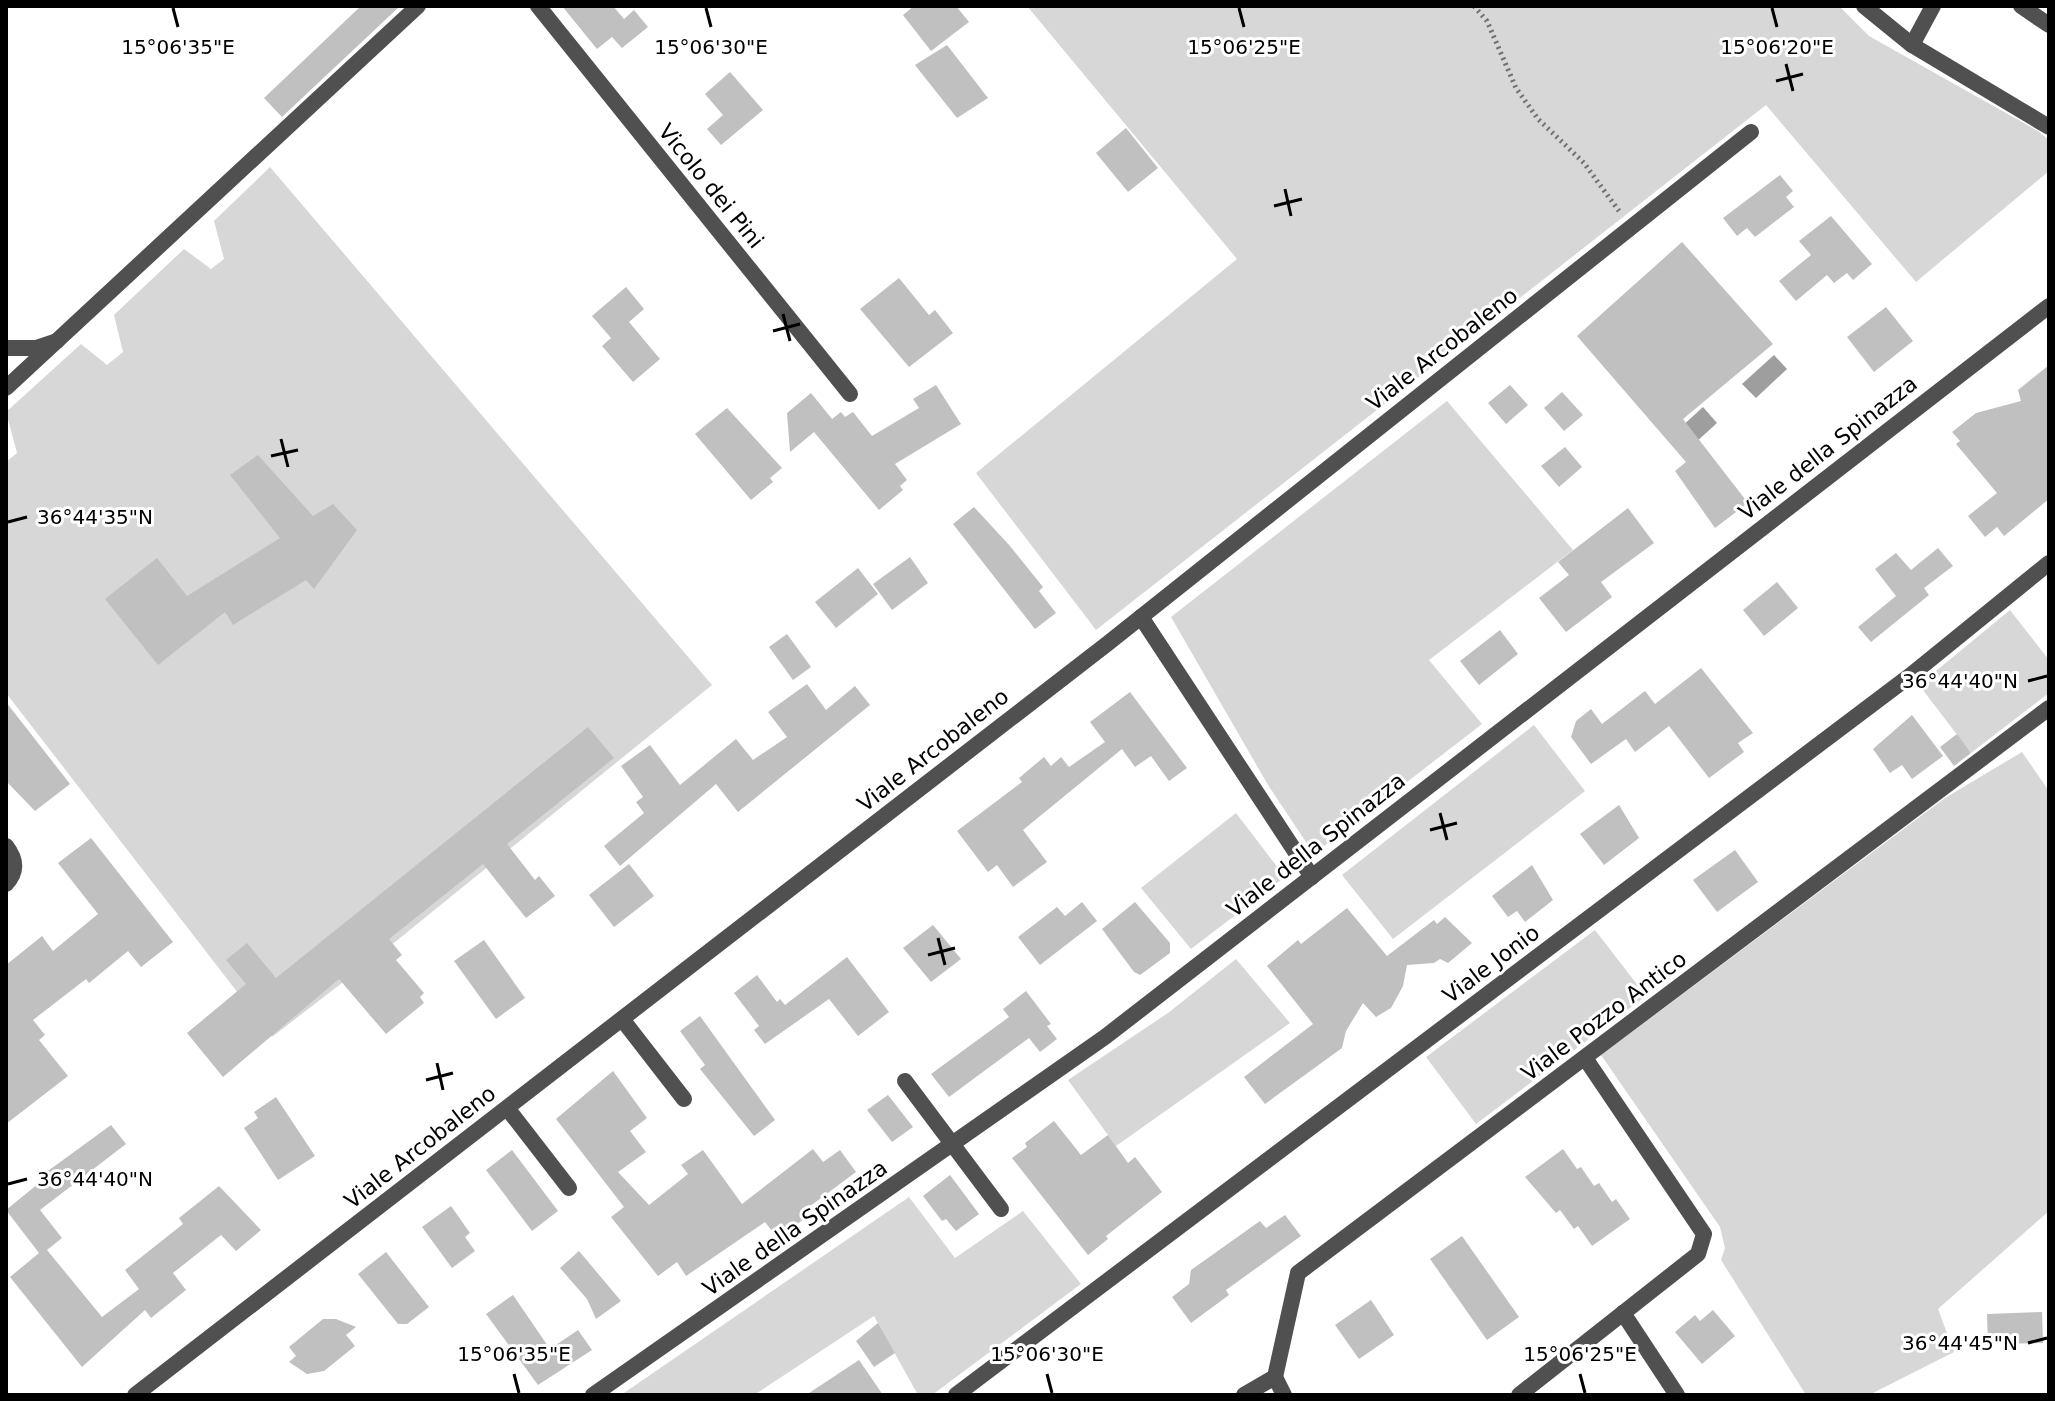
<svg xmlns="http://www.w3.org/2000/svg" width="2055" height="1401" font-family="'DejaVu Sans',sans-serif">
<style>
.green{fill:#d7d7d7}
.water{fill:#9e9e9e}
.building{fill:#c0c0c0}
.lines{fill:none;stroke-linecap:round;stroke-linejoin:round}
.path{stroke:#727272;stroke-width:5;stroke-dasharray:2 4;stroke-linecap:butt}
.minor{stroke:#505050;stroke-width:16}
.tertiary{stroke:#505050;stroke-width:16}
.ticks{fill:none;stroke:#000;stroke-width:3}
.labels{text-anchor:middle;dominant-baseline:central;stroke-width:6;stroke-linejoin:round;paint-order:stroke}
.street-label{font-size:22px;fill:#000;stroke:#fff}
.ticks-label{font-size:20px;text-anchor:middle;fill:#000;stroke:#fff;stroke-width:6;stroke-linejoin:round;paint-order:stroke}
</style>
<rect width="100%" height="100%" fill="#fff"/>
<g class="green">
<polygon points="1027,6 1839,6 1869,36 2038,131 2049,140 2049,171 1916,282 1766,105 1096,630 976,473 1237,259"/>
<polygon points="270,167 712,685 395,942 272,1037 6,693 6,462 17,453 6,412 81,344 107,365 123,352 114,315 184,249 211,269 224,259 214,221"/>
<polygon points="1447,401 1573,550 1429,660 1482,724 1314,854 1268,785 1171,617"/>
<polygon points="2010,610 2049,660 2049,693 1971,753 1919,685"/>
<polygon points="1534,725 1585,791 1393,939 1342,875"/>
<polygon points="2022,752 2049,791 2049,1211 1938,1309 1954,1352 1869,1395 1806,1395 1721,1260 1725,1248 1720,1227 1601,1055 1945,798"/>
<polygon points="1236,813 1285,877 1191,949 1141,888"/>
<polygon points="1595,930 1646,996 1476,1124 1426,1057"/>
<polygon points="1236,959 1290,1023 1116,1146 1068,1080 1168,1013"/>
<polygon points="909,1197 955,1258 1023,1211 1081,1284 932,1395 918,1395 874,1316 754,1395 621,1395"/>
</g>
<g class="water">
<polygon points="1774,355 1787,369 1756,398 1742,384"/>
<polygon points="1703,407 1717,423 1683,454 1669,438"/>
</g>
<g class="building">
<polygon points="361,6 400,6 282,117 264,98"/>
<polygon points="562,6 613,6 624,19 634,10 648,27 622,48 612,37 597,49"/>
<polygon points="914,6 956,6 969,22 931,51 903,15"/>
<polygon points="947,45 988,98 957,118 915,65"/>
<polygon points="730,72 763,110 721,145 707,129 723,115 705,94"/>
<polygon points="1126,128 1158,168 1128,192 1096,153"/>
<polygon points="1780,175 1793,191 1786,197 1794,207 1755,237 1747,228 1737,236 1723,218"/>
<polygon points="1831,216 1872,264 1853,280 1847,273 1834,283 1827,275 1796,301 1779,281 1811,255 1799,241"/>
<polygon points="1682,242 1773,344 1683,419 1748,503 1715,528 1675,471 1686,462 1577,336"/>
<polygon points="899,278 929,315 935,310 953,333 909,367 860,309"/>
<polygon points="626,287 644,309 629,322 660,359 633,382 602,346 611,338 592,316"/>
<polygon points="1886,307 1913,341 1874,372 1847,337"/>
<polygon points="2049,365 2049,499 2004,536 1997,527 1985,537 1968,516 1997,493 1956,444 1960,441 1952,432 1976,413 2021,401 2018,390"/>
<polygon points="936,385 961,424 895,464 907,480 900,486 903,490 879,510 814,432 790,452 787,413 811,393 832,419 841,412 845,417 853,412 872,436 919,408 913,399"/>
<polygon points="1510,385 1528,405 1506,424 1488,403"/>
<polygon points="1562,392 1583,415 1564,431 1544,408"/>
<polygon points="727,408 782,468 770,478 773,482 751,500 695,434"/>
<polygon points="1565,447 1582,467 1559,487 1541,466"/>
<polygon points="258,455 313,516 333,504 357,530 314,589 306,580 233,625 225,612 158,665 105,599 157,558 187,596 280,538 230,475"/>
<polygon points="974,507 1010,546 1043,587 1039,591 1056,613 1035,629 953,524"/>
<polygon points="1628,508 1654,543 1601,582 1612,597 1566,632 1539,598 1569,575 1558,562"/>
<polygon points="1938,548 1953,566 1924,588 1929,595 1871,642 1858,627 1896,596 1875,569 1896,553 1911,570"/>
<polygon points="910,557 928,583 892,610 873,584"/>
<polygon points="858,568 878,594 836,628 815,602"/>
<polygon points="1777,582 1798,608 1764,636 1743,610"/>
<polygon points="1500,630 1518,654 1479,685 1460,661"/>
<polygon points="787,634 811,667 793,680 769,647"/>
<polygon points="1701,668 1753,733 1738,743 1744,752 1709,778 1669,726 1635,752 1626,739 1591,764 1571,737 1576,721 1591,709 1602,724 1645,691 1655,704"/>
<polygon points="807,684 826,710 855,686 870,705 738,812 716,784 620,866 604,846 644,813 636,802 643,797 621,766 650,745 680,785 736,739 753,760 787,737 768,712"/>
<polygon points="1130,692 1187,768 1169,781 1151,756 1135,767 1122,749 1023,830 1047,862 1013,887 997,865 988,872 957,831 1022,782 1019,778 1044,757 1051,766 1061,757 1069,767 1105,742 1090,722"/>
<polygon points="6,702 70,784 35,811 6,781"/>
<polygon points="1912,715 1943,756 1912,779 1902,765 1890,773 1873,749"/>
<polygon points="588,727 614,758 507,844 535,880 539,876 555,896 526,918 483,864 389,939 402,955 396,960 424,993 420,997 424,1003 386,1034 339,979 223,1077 187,1033 246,984 226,960 247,943 276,978"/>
<polygon points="1957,734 1971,753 1954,766 1940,747"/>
<polygon points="1619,805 1639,838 1604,865 1580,834"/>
<polygon points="91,838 173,942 141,967 128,951 89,983 86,979 33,1020 45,1035 39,1040 68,1076 6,1124 6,965 42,936 53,951 98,914 58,863"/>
<polygon points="1735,850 1758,882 1717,912 1693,880"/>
<polygon points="629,864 654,896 614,927 589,895"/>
<polygon points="1532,865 1553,900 1525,922 1517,911 1508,917 1492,896"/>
<polygon points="1082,902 1097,921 1040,965 1018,937 1057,907 1065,916"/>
<polygon points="1135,902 1170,943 1170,953 1140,975 1134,972 1102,929"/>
<polygon points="1347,908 1387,956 1434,920 1437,924 1445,917 1472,943 1448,963 1440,959 1434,963 1407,965 1403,986 1391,1008 1376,1017 1363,1003 1346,1031 1342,1048 1265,1104 1244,1077 1313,1024 1267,966 1298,940 1301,944"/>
<polygon points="933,925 961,959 931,982 903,948"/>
<polygon points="484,940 525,998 496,1019 454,961"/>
<polygon points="847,957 889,1012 858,1036 829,999 765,1044 754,1030 759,1026 734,993 757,975 777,1002 780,999 785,1005"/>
<polygon points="1026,991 1051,1024 1047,1026 1057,1039 1040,1052 1029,1038 949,1097 931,1074 1009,1017 1003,1009"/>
<polygon points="700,1016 775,1120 754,1136 700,1069 705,1065 680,1031"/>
<polygon points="613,1071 647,1118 630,1131 646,1152 618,1172 649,1205 688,1174 681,1165 703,1150 742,1204 813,1149 823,1162 840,1150 856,1172 805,1210 809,1215 778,1239 765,1222 686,1276 677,1262 658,1276 611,1217 624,1207 556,1119"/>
<polygon points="888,1095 913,1127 892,1142 867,1110"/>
<polygon points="276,1097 315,1156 278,1180 244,1128 258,1118 254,1112"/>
<polygon points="1054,1121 1081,1155 1108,1135 1128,1163 1135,1157 1162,1192 1106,1236 1108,1239 1088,1255 1012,1158 1027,1147 1025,1143"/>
<polygon points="111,1125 126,1144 40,1210 62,1238 47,1250 102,1317 139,1289 125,1270 183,1224 179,1218 219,1186 261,1230 236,1251 221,1235 173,1273 186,1290 151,1318 145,1310 82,1367 10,1277 39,1253 6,1210 44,1179 41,1176"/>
<polygon points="1563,1149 1577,1169 1581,1167 1594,1186 1599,1183 1612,1202 1616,1199 1630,1219 1592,1246 1578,1226 1574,1229 1560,1210 1556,1213 1525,1177"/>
<polygon points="512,1150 558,1211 532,1231 486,1170"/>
<polygon points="950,1175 979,1214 956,1231 946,1219 942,1221 923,1196"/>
<polygon points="451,1206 470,1233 465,1237 475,1251 452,1268 422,1227"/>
<polygon points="1285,1215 1301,1236 1226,1290 1229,1295 1191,1323 1172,1297 1189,1284 1191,1270 1260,1221 1266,1228"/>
<polygon points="1462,1236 1519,1317 1487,1340 1430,1259"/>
<polygon points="579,1251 621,1301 596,1319 587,1299 560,1268"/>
<polygon points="386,1252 429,1307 407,1324 398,1324 358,1274"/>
<polygon points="513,1295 550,1349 578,1330 592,1350 538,1385 486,1314"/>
<polygon points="1371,1300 1394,1335 1359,1359 1335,1325"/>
<polygon points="1713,1310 1735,1336 1702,1364 1675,1332 1695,1315 1700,1321"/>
<polygon points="2042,1312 2043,1343 1988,1344 1987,1314"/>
<polygon points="323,1319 336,1319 356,1327 346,1335 355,1346 324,1371 307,1374 289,1362 296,1356 289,1347"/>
<polygon points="878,1323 895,1353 874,1367 856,1341"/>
<polygon points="859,1360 883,1395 806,1395"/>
</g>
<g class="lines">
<polyline class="path" points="1474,6 1487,21 1516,88 1538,119 1584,163 1619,211"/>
<g class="minor">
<polyline points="538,6 850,394"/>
<polyline points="2021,6 2049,25"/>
<polyline points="1912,45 1933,6"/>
<polyline points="1141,617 1312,877"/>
<path d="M6 846C16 859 18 871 6 884"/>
<polyline points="622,1019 684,1099"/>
<polyline points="905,1081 1001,1209"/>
<polyline points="507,1108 569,1188"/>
<polyline points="1623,1313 1677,1395"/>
<polyline points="1275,1377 1284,1395"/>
<polyline points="135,1395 1107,644 1751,132"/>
<polyline points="593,1395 1105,1037 2049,306"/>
<polyline points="956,1395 1911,675 2049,563"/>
<polyline points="1244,1395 1275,1377 1298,1273 2049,708"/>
<polyline points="1519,1395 1698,1254 1704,1234 1585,1058"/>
</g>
<g class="tertiary">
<polyline points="1864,6 1912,45 2049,127"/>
<polyline points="6,348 36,348 57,341"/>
<polyline points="6,388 418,6"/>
</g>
</g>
<path class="ticks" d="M173 8 178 27M706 8 711 27M1239 8 1244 27M1772 8 1777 27M1786 64 1793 91M1776 81 1803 74M1285 189 1291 216M1274 206 1302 199M783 314 790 341M773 331 800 324M281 439 288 467M271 456 298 450M8 522 27 517M2028 681 2047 676M1440 813 1447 840M1430 830 1457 823M938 938 945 965M928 955 955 948M437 1063 443 1090M426 1080 453 1073M8 1184 27 1179M2028 1343 2047 1338M514 1374 519 1393M1047 1374 1052 1393M1580 1374 1585 1393"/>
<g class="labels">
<g class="street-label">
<text transform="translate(711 186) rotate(51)">Vicolo dei Pini</text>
<text transform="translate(1442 349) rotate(-38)">Viale Arcobaleno</text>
<text transform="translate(1828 448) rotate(-38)">Viale della Spinazza</text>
<text transform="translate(933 750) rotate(-38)">Viale Arcobaleno</text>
<text transform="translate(1316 845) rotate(-38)">Viale della Spinazza</text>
<text transform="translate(1491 964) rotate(-37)">Viale Jonio</text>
<text transform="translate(1604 1016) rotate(-37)">Viale Pozzo Antico</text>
<text transform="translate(420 1147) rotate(-38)">Viale Arcobaleno</text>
<text transform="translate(795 1228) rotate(-35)">Viale della Spinazza</text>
</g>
</g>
<g class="ticks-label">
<text x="178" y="54">15°06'35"E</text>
<text x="711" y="54">15°06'30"E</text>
<text x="1244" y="54">15°06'25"E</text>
<text x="1777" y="54">15°06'20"E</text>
<text x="95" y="524">36°44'35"N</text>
<text x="1960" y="688">36°44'40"N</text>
<text x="95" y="1186">36°44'40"N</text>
<text x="1960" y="1350">36°44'45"N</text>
<text x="514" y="1361">15°06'35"E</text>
<text x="1047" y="1361">15°06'30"E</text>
<text x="1580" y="1361">15°06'25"E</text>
</g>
<rect width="2055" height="1401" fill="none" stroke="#000000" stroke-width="16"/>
</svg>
